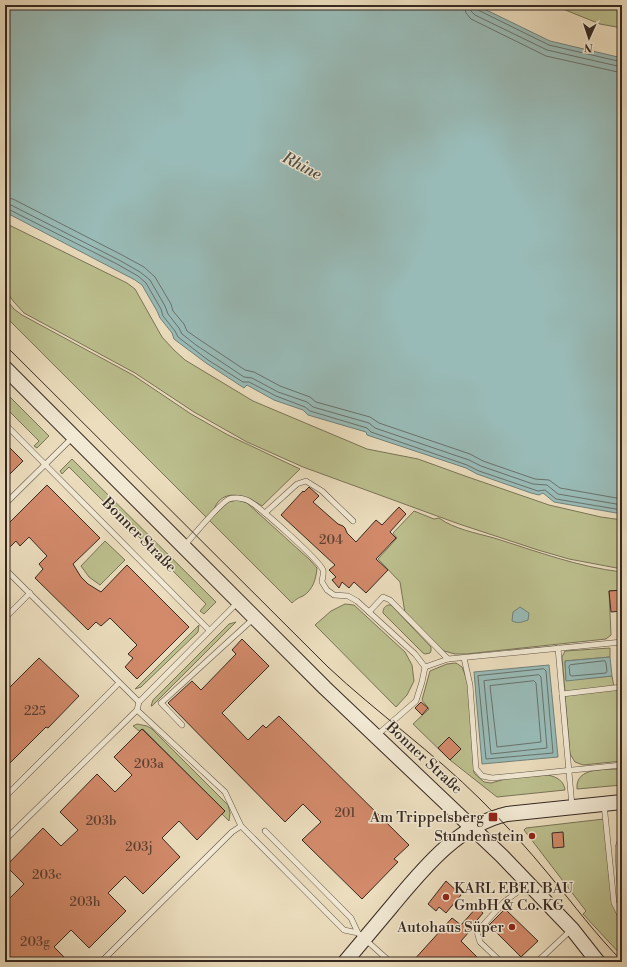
<svg xmlns="http://www.w3.org/2000/svg" width="627" height="967" font-family="'Libre Bodoni',serif">
<style>
.green{fill:#bcbf8e;stroke:#797458}
.water{fill:#99bbb7;stroke:#71817b}
.lines{fill:none;stroke-linecap:round;stroke-linejoin:round}
.shore{stroke:#68726c;stroke-width:1}
.building{fill:#d28a6a;stroke:#362922}
.lane-casing{stroke:#635649;stroke-width:6}
.secondary-casing{stroke:#362922;stroke-width:16}
.lane{stroke:#f2e9d4;stroke-width:5}
.secondary{stroke:#f2e9d4;stroke-width:14}
.tram{stroke:#362922;stroke-width:1}
.poi-dot{fill:#8f2418;stroke:#f2e9d4;stroke-width:1.5}
.labels{text-anchor:middle;dominant-baseline:central;stroke-width:3;stroke-linejoin:round;paint-order:stroke}
.number-label{font-size:13px;fill:#5d4134}
.street-label{font-size:15px;fill:#362922;stroke:#f2e9d4}
.poi-label{font-size:15px;fill:#362922;stroke:#f2e9d4;text-anchor:end}
.water-label{font-size:16px;font-style:italic;fill:#4f4e47;stroke:#f2e9d4}
</style>
<rect width="100%" height="100%" fill="#ebddbd"/>
<filter id="stains"><feTurbulence type="fractalNoise" baseFrequency=".005" numOctaves="4"/><feColorMatrix values="0 0 0 0 .2 0 0 0 0 .09 0 0 0 0 .02 0 0 0 .5 -.17"/></filter>
<radialGradient id="worn" r=".72"><stop offset=".6" stop-color="#630" stop-opacity="0"/><stop offset="1" stop-color="#630" stop-opacity=".3"/></radialGradient>
<g class="green">
<polygon points="553,5 622,5 622,28 600,24"/>
<polygon points="5,223 127,283 135,289 162,337 174,350 185,360 253,401 367,449 418,459 465,476 549,505 601,517 622,520 622,569 569,559 538,550 459,524 303,467 247,442 194,412 135,373 24,313 14,302 5,290"/>
<path d="M5 298 14 309 22 315 133 375 191 414 228 435 300 469 262 506C252 499 232 489 220 500 217 502 215 507 213 511L216 514 228 502 238 500 247 503 310 560 317 568C316 579 313 590 303 596 298 598 296 599 292 603L5 316Z"/>
<polygon points="5,392 49,436 37,448 34,446 39,441 5,407"/>
<polygon points="72,459 216,602 204,614 200,611 206,604 69,467 62,474 60,471"/>
<path d="M414 511 434 519 439 518C454 529 476 533 494 538 536 551 578 567 622 572V590L609 591 611 635 606 639 466 654H455L444 651 434 644 405 613 400 582 378 559 397 538 393 533Z"/>
<polygon points="105,541 125,560 100,585 89,577 81,566"/>
<polygon points="345,604 354,605 405,652 412,665 414,681 407,695 396,707 315,625 331,611"/>
<path d="M388 605H391L431 647V651L430 653 425 654 423 653 383 613C383 609 384 607 388 605Z"/>
<polygon points="236,622 152,706 151,706 153,700 229,624"/>
<polygon points="199,625 198,632 141,687 135,689"/>
<polygon points="610,648 610,657 565,661 566,680 612,676 614,687 565,692 562,657 565,651"/>
<path d="M456 663 462 667 469 685 474 773 484 782 491 783 509 778 548 775C557 777 564 781 565 790L497 797 450 760 413 724 429 709 422 700 430 671 447 664Z"/>
<polygon points="622,689 622,761 583,765 575,762 570,754 565,695"/>
<polygon points="137,724 147,726 152,729 228,805 230,813 229,821 222,814 225,811 143,729 139,731 133,726"/>
<path d="M622 769V785L577 789C575 766 607 770 622 769Z"/>
<polygon points="604,819 613,904 618,917 622,922 622,956 583,914 586,911 524,830 526,828"/>
</g>
<g class="water">
<polygon points="5,5 476,5 550,41 622,58 622,514 554,502 543,493 539,495 531,493 477,474 466,468 367,435 366,432 308,415 303,410 274,400 247,385 244,388 206,363 174,339 172,333 160,318 157,311 142,285 135,280 5,212"/>
<path d="M520 607 529 613 528 620C522 622 519 624 512 621L513 612Z"/>
<polygon points="610,657 612,676 566,681 565,661"/>
<polygon points="549,665 558,757 482,764 474,672"/>
</g>
<g class="lines">
<g class="shore">
<polyline points="464,5 466,13 471,19 546,56 622,73"/>
<polyline points="470,5 471,11 475,15 547,50 622,67"/>
<polyline points="475,5 478,10 549,45 622,62"/>
<polyline points="5,198 13,199 122,255 144,267 155,277 171,304 173,311 184,324 187,331 200,340 245,370 254,372 280,386 310,397 316,402 370,417 379,423 470,454 483,461 535,479 549,480 560,488 622,499"/>
<polyline points="5,204 11,205 119,260 140,272 150,280 165,306 168,314 179,328 182,334 196,345 244,377 252,378 278,392 307,402 313,407 369,423 375,428 469,460 481,466 533,484 547,485 558,494 622,505"/>
<polyline points="5,209 8,209 117,264 138,276 146,283 161,309 163,316 175,331 178,337 208,360 243,382 249,382 276,396 305,407 310,411 367,428 371,432 467,465 479,471 532,489 538,491 545,490 556,499 622,510"/>
<polygon points="605,661 606,663 607,671 606,673 572,676 570,675 569,666 570,665"/>
<polygon points="544,669 546,671 553,753 486,759 478,676"/>
<polygon points="539,675 541,677 547,748 491,754 484,681"/>
<polygon points="534,681 536,683 541,742 497,747 490,686"/>
</g>
</g>
<g class="building">
<polygon points="5,443 23,461 5,479"/>
<polygon points="47,485 100,538 73,564 81,577 88,584 101,592 127,565 189,627 137,679 125,667 133,658 128,654 137,645 110,618 101,626 96,622 88,630 35,578 43,569 39,564 47,556 29,537 20,546 16,541 5,552 5,527"/>
<polygon points="309,487 319,496 313,502 338,524 343,526 345,528 347,533 356,542 376,520 382,525 399,507 406,514 390,532 396,538 376,559 388,570 366,593 354,582 349,588 342,582 339,588 332,580 336,577 329,570 335,565 281,515 303,491 304,492"/>
<polygon points="622,590 622,611 611,612 609,591"/>
<polygon points="242,639 269,666 222,713 248,740 263,725 266,728 279,716 409,845 394,859 398,862 362,899 302,840 321,822 303,804 285,822 168,703 192,681 201,690 236,654 232,650"/>
<polygon points="39,658 79,696 48,728 46,727 5,768 5,692"/>
<polygon points="421,702 428,708 422,715 415,708"/>
<polygon points="142,729 225,811 197,840 179,821 162,838 180,857 143,894 125,876 108,893 126,911 89,948 71,930 54,947 69,962 5,962 5,903 24,884 6,866 43,828 61,846 78,830 60,812 97,774 115,792 132,775 114,757"/>
<polygon points="449,737 461,749 450,760 438,748"/>
<polygon points="563,832 564,847 553,848 552,833"/>
<polygon points="446,881 461,895 446,913 439,907 436,911 428,904"/>
<polygon points="477,907 483,913 468,931 469,932 461,941 482,962 412,962 452,918 461,925"/>
<polygon points="505,909 538,941 521,957 489,925"/>
</g>
<g class="lines">
<g class="lane-casing">
<g id="lane">
<polyline points="5,424 209,630"/>
<polyline points="5,504 73,437"/>
<polyline points="265,513 297,484 306,481 322,491 353,521"/>
<path d="M185 545C193 536 220 503 229 499 233 497 242 498 247 500 258 505 319 560 323 570 324 574 322 579 322 582L327 590 334 595 348 596 357 601 415 654 425 667 422 682 416 701 376 736"/>
<polyline points="5,569 139,702"/>
<polyline points="369,612 383,597 390,600 448,659"/>
<polyline points="5,618 30,593"/>
<polyline points="558,648 572,806"/>
<polyline points="464,658 470,685 476,769 482,776 492,778 622,765"/>
<polyline points="425,667 448,659 622,642"/>
<polyline points="562,694 622,687"/>
<polyline points="182,725 161,703 253,619"/>
<polyline points="5,797 119,683"/>
<polyline points="604,804 614,903 622,919"/>
<polyline points="241,826 344,930 358,933"/>
<polyline points="265,831 351,918 358,933 387,959 385,962"/>
<polyline points="622,836 618,847 618,853 620,889 622,895"/>
<polyline points="5,840 137,710 139,702 238,602"/>
<polyline points="101,962 232,832 241,826 225,792 137,710"/>
<polyline points="501,962 480,942 477,932 504,902 528,884"/>
<polyline points="537,962 571,930"/>
</g>
</g>
<g class="secondary-casing">
<g id="secondary">
<polyline points="5,368 325,688 502,856 572,929 598,962"/>
<path d="M345 962C361 943 376 925 392 906 423 869 458 825 507 814L622 802"/>
</g>
</g>
<use href="#lane" class="lane"/>
<use href="#secondary" class="secondary"/>
<path class="tram" d="M5 345 328 667C377 713 433 752 481 800 505 824 528 849 550 876 574 905 596 935 622 961"/>
</g>
<g class="poi-dot">
<rect x="488" y="812" width="10" height="10" rx="2"/>
<circle cx="532" cy="836" r="4"/>
<circle cx="446" cy="897" r="4"/>
<circle cx="512" cy="927" r="4"/>
</g>
<g class="labels">
<g class="number-label">
<text x="331" y="540">204</text>
<text x="35" y="711">225</text>
<text x="149" y="764">203a</text>
<text x="345" y="813">201</text>
<text x="101" y="821">203b</text>
<text x="139" y="847">203j</text>
<text x="47" y="875">203c</text>
<text x="85" y="902">203h</text>
<text x="35" y="942">203g</text>
</g>
<g class="street-label">
<text transform="translate(139 535) rotate(45)">Bonner Straße</text>
<text transform="translate(424 758) rotate(43)">Bonner Straße</text>
</g>
<g class="poi-label">
<text x="484" y="817">Am Trippelsberg</text>
<text x="524" y="836">Stundenstein</text>
<text x="454" y="888" text-anchor="start">KARL EBEL BAU<tspan x="454" dy="17">GmbH &amp; Co. KG</tspan></text>
<text x="504" y="927">Autohaus Süper</text>
</g>
<g class="water-label">
<text transform="translate(302 166) rotate(27)">Rhine</text>
</g>
</g>
<rect width="627" height="967" fill="none" stroke="#ebddbd" stroke-width="20"/>
<rect x="6" y="6" width="615" height="955" fill="none" stroke="#362922" stroke-width="2"/>
<rect x="10" y="10" width="607" height="947" fill="none" stroke="#362922"/>
<g transform="translate(589 38) rotate(183)" stroke="#f2e9d4" stroke-width="3" paint-order="stroke">
<path d="M0-3L7 15L0 10L-7 15Z" fill="#362922"/>
<text y="-6" font-size="11" font-weight="bold" text-anchor="middle" fill="#362922">N</text>
</g>
<rect width="100%" height="100%" filter="url(#stains)"/>
<rect width="100%" height="100%" fill="url(#worn)"/>
</svg>
